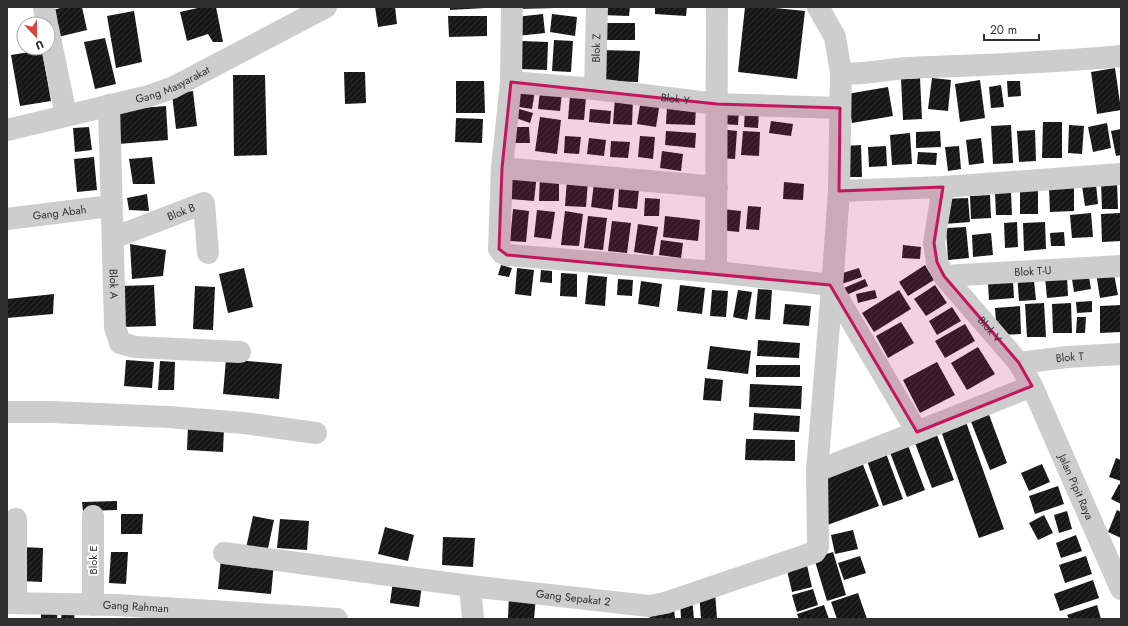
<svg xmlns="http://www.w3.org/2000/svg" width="1128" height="626" font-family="Jost,sans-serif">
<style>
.building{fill:url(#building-hatch)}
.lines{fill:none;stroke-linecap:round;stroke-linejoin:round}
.minor{stroke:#cdcdcd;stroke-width:22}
.marked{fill:#c2185b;fill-opacity:0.2;stroke:#c2185b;stroke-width:3;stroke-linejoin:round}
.labels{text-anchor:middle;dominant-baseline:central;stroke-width:4;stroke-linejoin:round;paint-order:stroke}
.street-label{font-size:11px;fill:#303030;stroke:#fff}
</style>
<defs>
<pattern id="building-hatch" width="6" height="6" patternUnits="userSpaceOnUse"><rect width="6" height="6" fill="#171717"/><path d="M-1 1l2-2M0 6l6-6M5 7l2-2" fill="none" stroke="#303030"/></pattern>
</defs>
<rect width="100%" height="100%" fill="#fff"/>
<g class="building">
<polygon points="65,7 82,7 87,30 58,37 52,10"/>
<polygon points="202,7 216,7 223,42 213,42 208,34 187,41 180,12"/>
<polygon points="375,7 395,7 397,24 378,27"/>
<polygon points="450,7 484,7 485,8 450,10"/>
<polygon points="517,7 555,7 555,8 517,9"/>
<polygon points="601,7 630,7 629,16 601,15"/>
<polygon points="655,7 687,7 686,16 655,14"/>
<polygon points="745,7 765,7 805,11 797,79 738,72"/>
<polygon points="134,11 142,62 116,68 107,16"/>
<polygon points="543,14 545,33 517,36 515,17"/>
<polygon points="552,14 577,17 575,36 550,32"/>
<polygon points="448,16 487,16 487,36 449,37"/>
<rect x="602" y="23" width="33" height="17"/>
<polygon points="105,38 116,84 95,89 84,42"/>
<polygon points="554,40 573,41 571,72 552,71"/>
<polygon points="521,41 548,42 547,70 520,69"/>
<polygon points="42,50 51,101 20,106 11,55"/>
<polygon points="600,50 640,51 638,82 599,81"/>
<polygon points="1115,68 1121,110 1097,114 1091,72"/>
<polygon points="344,72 365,72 366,103 345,104"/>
<polygon points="233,75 265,75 267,155 234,156"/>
<polygon points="920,78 922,119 903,120 901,79"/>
<polygon points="932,78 951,80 948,111 928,109"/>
<polygon points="980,80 985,118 960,122 955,84"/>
<polygon points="456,81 484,81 485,113 456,113"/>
<polygon points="1007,81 1020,81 1021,96 1008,97"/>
<polygon points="1001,85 1004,107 991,108 989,87"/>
<polygon points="888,87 893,116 852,123 847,94"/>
<polygon points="515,89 535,91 532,109 513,106"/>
<polygon points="193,91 197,126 176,129 172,94"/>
<polygon points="540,91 562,93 560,111 538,109"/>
<polygon points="570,96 586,97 584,120 568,119"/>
<polygon points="615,98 633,99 632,125 613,124"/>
<polygon points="641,99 660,102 656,127 637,124"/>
<polygon points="166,106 168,140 118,144 115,110"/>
<polygon points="667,106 696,107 695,125 666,124"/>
<polygon points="516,108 533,113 530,123 513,117"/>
<polygon points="590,109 611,111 610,124 589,122"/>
<polygon points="723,109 739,110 738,125 721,124"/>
<polygon points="745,110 759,111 758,128 744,127"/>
<polygon points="540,117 561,120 557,154 535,151"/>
<polygon points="456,118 483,119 482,143 455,142"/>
<polygon points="771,121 793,124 791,136 769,133"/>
<polygon points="1043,122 1062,122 1062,158 1042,158"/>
<polygon points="1107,123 1111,148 1093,152 1088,127"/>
<polygon points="1011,125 1013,163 993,164 991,126"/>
<polygon points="1069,125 1084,126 1082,154 1068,153"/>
<polygon points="89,127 92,150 75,152 73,128"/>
<polygon points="510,127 529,127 530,143 510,143"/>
<polygon points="720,129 737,131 735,159 718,158"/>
<polygon points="1121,129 1121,155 1116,156 1111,131"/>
<polygon points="1035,130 1036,161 1019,162 1017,131"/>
<polygon points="666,131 696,133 695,148 665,145"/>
<polygon points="743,131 760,132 759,156 741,155"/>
<polygon points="940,131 941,147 916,148 916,132"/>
<polygon points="910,133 912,164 892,165 890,135"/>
<polygon points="565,136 581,137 579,154 564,153"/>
<polygon points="640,136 655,137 653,159 638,157"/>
<polygon points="589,138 606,140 604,156 587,154"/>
<polygon points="981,138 984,163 969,165 966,140"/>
<polygon points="611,141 630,142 628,158 610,157"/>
<polygon points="861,145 862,177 846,177 845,146"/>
<polygon points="886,146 887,166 869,167 868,147"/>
<polygon points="959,146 961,169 948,171 945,147"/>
<polygon points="662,151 683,154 681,171 660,168"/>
<polygon points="918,152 937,153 936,165 917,164"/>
<polygon points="94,157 97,190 77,192 74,159"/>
<polygon points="152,157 155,184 133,184 129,159"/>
<polygon points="513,172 537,174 534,201 510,199"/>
<polygon points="540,175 559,175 559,201 539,201"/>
<polygon points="567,179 588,181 586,207 565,206"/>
<polygon points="784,182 804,184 803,200 783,199"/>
<polygon points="1117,182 1118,209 1102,209 1101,183"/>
<polygon points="594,183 615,186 612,210 591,207"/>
<polygon points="1096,184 1098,204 1085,206 1082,186"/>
<polygon points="619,187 639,189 637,209 618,207"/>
<polygon points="1074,187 1074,211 1050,212 1049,188"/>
<rect x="1020" y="190" width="18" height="24"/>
<polygon points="995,192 1011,192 1012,215 996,215"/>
<polygon points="147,194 149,211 129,210 127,198"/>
<polygon points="990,195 991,218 971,219 970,196"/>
<polygon points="645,198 660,199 659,216 644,216"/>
<polygon points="968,198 970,222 944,224 943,199"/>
<polygon points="748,206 761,207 759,230 746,229"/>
<polygon points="513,209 529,211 526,242 510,241"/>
<polygon points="722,209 741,211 739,232 720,230"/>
<polygon points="537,210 555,212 551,239 534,237"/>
<polygon points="565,211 583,214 579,246 561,245"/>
<polygon points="1091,213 1093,237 1072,238 1070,215"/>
<polygon points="1121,213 1121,241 1102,242 1101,214"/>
<polygon points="588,216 607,218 603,250 584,248"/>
<polygon points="665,216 700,220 698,241 663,237"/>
<polygon points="612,221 631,223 627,253 608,251"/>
<polygon points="1017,222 1018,247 1005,248 1004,223"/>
<polygon points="1045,222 1046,249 1024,251 1023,223"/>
<polygon points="638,224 658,227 653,255 634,252"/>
<polygon points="966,227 969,258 948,260 946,228"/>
<polygon points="1064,232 1065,246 1051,246 1050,233"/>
<polygon points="991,233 993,255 973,257 972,235"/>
<polygon points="661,240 683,243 681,258 659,255"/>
<polygon points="130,244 166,250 163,276 132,279"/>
<polygon points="903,245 921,247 920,259 902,258"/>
<polygon points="501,265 512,268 509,277 498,275"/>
<polygon points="925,265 934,280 908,296 899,282"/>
<polygon points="244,268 253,307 228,313 219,274"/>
<polygon points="517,268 534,270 531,296 515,294"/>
<polygon points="859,268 862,277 836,286 833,276"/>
<polygon points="1113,269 1118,295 1100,298 1096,273"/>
<polygon points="541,270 552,271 552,283 540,282"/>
<polygon points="1088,270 1091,289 1074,292 1071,273"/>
<polygon points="1033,271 1036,300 1019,301 1017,273"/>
<polygon points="561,273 577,274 577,297 560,296"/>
<polygon points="588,275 607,277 605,306 585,304"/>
<polygon points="1067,276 1068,296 1047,298 1045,277"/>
<polygon points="618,279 633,280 632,296 617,295"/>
<polygon points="865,279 868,286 841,297 839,290"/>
<polygon points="641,281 662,284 659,307 638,304"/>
<polygon points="1013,281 1014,298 989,300 988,283"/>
<polygon points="154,285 156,326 122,327 121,286"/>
<polygon points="680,285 705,288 702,314 677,311"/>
<polygon points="935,285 947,303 926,316 914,299"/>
<polygon points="195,286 215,287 213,330 193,329"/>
<polygon points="758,289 772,290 770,320 755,319"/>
<polygon points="712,290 728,291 726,317 710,316"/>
<polygon points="738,290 752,292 747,320 733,317"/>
<polygon points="875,290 877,298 858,303 856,294"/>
<polygon points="899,290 911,309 874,332 862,313"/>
<polygon points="54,294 53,314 7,318 7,299"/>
<polygon points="1092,301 1092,312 1077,313 1076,302"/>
<polygon points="1044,303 1046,337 1027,337 1025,304"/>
<polygon points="1071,303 1072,333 1053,333 1052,304"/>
<polygon points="785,304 811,306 809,326 783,324"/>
<polygon points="1121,305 1121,332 1100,333 1100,306"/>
<polygon points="1020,306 1021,334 997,335 995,308"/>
<polygon points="952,307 961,321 937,335 929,321"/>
<polygon points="1077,317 1086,317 1085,333 1076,333"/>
<polygon points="901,322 914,343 888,358 876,336"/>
<polygon points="965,324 975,341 945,358 935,341"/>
<polygon points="758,340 800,343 799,358 757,356"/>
<polygon points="710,346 751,351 748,374 707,369"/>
<polygon points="978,347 995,374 967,390 951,363"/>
<polygon points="226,359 282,364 279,399 223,394"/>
<polygon points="126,360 154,362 152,388 124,386"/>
<polygon points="160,361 175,362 174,390 158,390"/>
<polygon points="937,362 955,395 920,413 903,380"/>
<rect x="756" y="365" width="44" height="12"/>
<polygon points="705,378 723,380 721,401 703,400"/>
<polygon points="750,384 802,386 801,409 749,407"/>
<polygon points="988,412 1007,463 990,470 970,419"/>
<polygon points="754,413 800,416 799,432 753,430"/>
<polygon points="965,419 1004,529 979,538 940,428"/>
<polygon points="188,425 224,427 223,452 187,450"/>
<polygon points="937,435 954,480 932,488 915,443"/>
<polygon points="746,439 795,440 795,461 745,460"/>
<polygon points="907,443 925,490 907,497 889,450"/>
<polygon points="884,448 903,499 883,506 865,455"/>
<polygon points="860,457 879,506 822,527 823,471"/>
<polygon points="1116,458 1121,460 1121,481 1109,477"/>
<polygon points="1042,464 1050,482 1029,491 1021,473"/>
<polygon points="1119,484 1121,485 1121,504 1111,499"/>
<polygon points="1058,486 1064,504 1035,514 1029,496"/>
<polygon points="117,501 117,510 83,511 82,502"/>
<polygon points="1117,510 1121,512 1121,538 1108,532"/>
<polygon points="1067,511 1072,529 1059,533 1054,515"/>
<polygon points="121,514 143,514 142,534 121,534"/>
<polygon points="1044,515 1053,533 1038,540 1029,523"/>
<polygon points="253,516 274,520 267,553 246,548"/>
<polygon points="280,519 309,521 307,550 277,548"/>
<polygon points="385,527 414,535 408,561 378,554"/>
<polygon points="853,530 858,549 835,554 831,535"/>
<polygon points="1076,535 1082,551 1061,558 1056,543"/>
<polygon points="443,537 475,538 473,567 442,565"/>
<polygon points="22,547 43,548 42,582 21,581"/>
<polygon points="111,552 128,552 126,584 109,583"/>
<polygon points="833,552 846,595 827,601 814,558"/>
<polygon points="860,556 866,573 844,580 838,563"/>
<polygon points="1086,556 1092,574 1065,583 1059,565"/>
<polygon points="221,558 274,563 271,594 218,589"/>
<polygon points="806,561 812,587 792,592 786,566"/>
<polygon points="1093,580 1099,598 1060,611 1054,594"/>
<polygon points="393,581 422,585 419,607 390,603"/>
<polygon points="813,589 818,605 797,612 792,595"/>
<polygon points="715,592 717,619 701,619 699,593"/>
<polygon points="858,593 867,619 837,619 831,602"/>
<polygon points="509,595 536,597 534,619 508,619"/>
<polygon points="692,598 694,619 681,619 680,599"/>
<polygon points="824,605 829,619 799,619 797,614"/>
<polygon points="1097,605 1101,619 1069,619 1067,615"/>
<polygon points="41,608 58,609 57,619 41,619"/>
<polygon points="674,608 675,619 650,619 649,610"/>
<polygon points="62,610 75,612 74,619 61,619"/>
</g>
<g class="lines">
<g class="minor">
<polyline points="44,7 47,24"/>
<polyline points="512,7 511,82 502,168 499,249 502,253 507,255 716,272 832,285"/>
<polyline points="818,7 835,37 841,73 839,191 832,288 917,432 1032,386"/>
<polyline points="48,28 66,115"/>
<path d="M841 73C861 76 887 69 908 68 979 65 1050 63 1121 56"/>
<path id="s1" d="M511 82 595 89 717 104 840 108"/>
<path id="s2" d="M595 89 597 7"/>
<path id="s3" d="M109 105 115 327 120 343 135 347 240 352"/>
<path id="s4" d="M7 130 149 96 172 88 326 7"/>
<polyline points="502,168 717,187"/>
<path id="s5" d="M943 187 934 243 937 262 944 276 1019 363 1032 386 1121 589"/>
<polyline points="839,191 943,187 1121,174"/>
<path id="s6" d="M7 219 111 206"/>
<path id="s7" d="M113 238 204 203 208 253"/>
<polyline points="716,272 717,7"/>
<path id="s8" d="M944 276 1121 266"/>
<path id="s9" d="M1019 363 1067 357 1121 354"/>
<polyline points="7,412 52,412 168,417 244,423 316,433"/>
<polyline points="817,471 917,432"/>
<polyline points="93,516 93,605"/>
<path id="s10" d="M224 553 470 586 649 606 665 603 815 552 818 547 817 471 832 288"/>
<polyline points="470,586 473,619"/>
<path id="s11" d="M7 603 116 605 337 619"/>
<polyline points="16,603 16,519"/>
</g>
</g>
<path class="marked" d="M511 82 717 104 840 108 839 191 943 187 934 243 937 262 944 276 1019 363 1032 386 917 432 830 285 507 255 499 249 502 168Z"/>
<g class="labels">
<g class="street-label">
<text stroke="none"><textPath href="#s2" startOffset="41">Blok Z</textPath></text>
<text stroke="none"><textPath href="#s4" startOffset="172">Gang Masyarakat</textPath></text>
<text stroke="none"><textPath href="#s1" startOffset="165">Blok Y</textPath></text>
<text stroke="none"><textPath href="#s7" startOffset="73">Blok B</textPath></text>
<text stroke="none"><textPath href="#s6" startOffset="53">Gang Abah</textPath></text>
<text stroke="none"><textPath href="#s8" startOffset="89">Blok T-U</textPath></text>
<text stroke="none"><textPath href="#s3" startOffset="179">Blok A</textPath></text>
<text stroke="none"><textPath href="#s5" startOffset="162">Blok V</textPath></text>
<text stroke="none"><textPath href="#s9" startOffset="51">Blok T</textPath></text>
<text stroke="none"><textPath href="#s5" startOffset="343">Jalan Pipit Raya</textPath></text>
<text transform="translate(93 560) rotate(-90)">Blok E</text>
<text stroke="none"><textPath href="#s10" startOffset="352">Gang Sepakat 2</textPath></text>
<text stroke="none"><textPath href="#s11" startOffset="129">Gang Rahman</textPath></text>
</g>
</g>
<rect width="1128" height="626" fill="none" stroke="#303030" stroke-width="16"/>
<g transform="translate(36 36) rotate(158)"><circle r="19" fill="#ffffff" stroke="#acacac"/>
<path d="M0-3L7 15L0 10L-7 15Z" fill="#dd413c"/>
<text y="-6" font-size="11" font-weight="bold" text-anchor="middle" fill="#303030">U</text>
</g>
<path d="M984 34v6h55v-6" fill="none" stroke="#303030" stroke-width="2"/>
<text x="990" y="34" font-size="12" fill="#303030" stroke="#ffffff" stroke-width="3" paint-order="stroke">20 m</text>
</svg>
